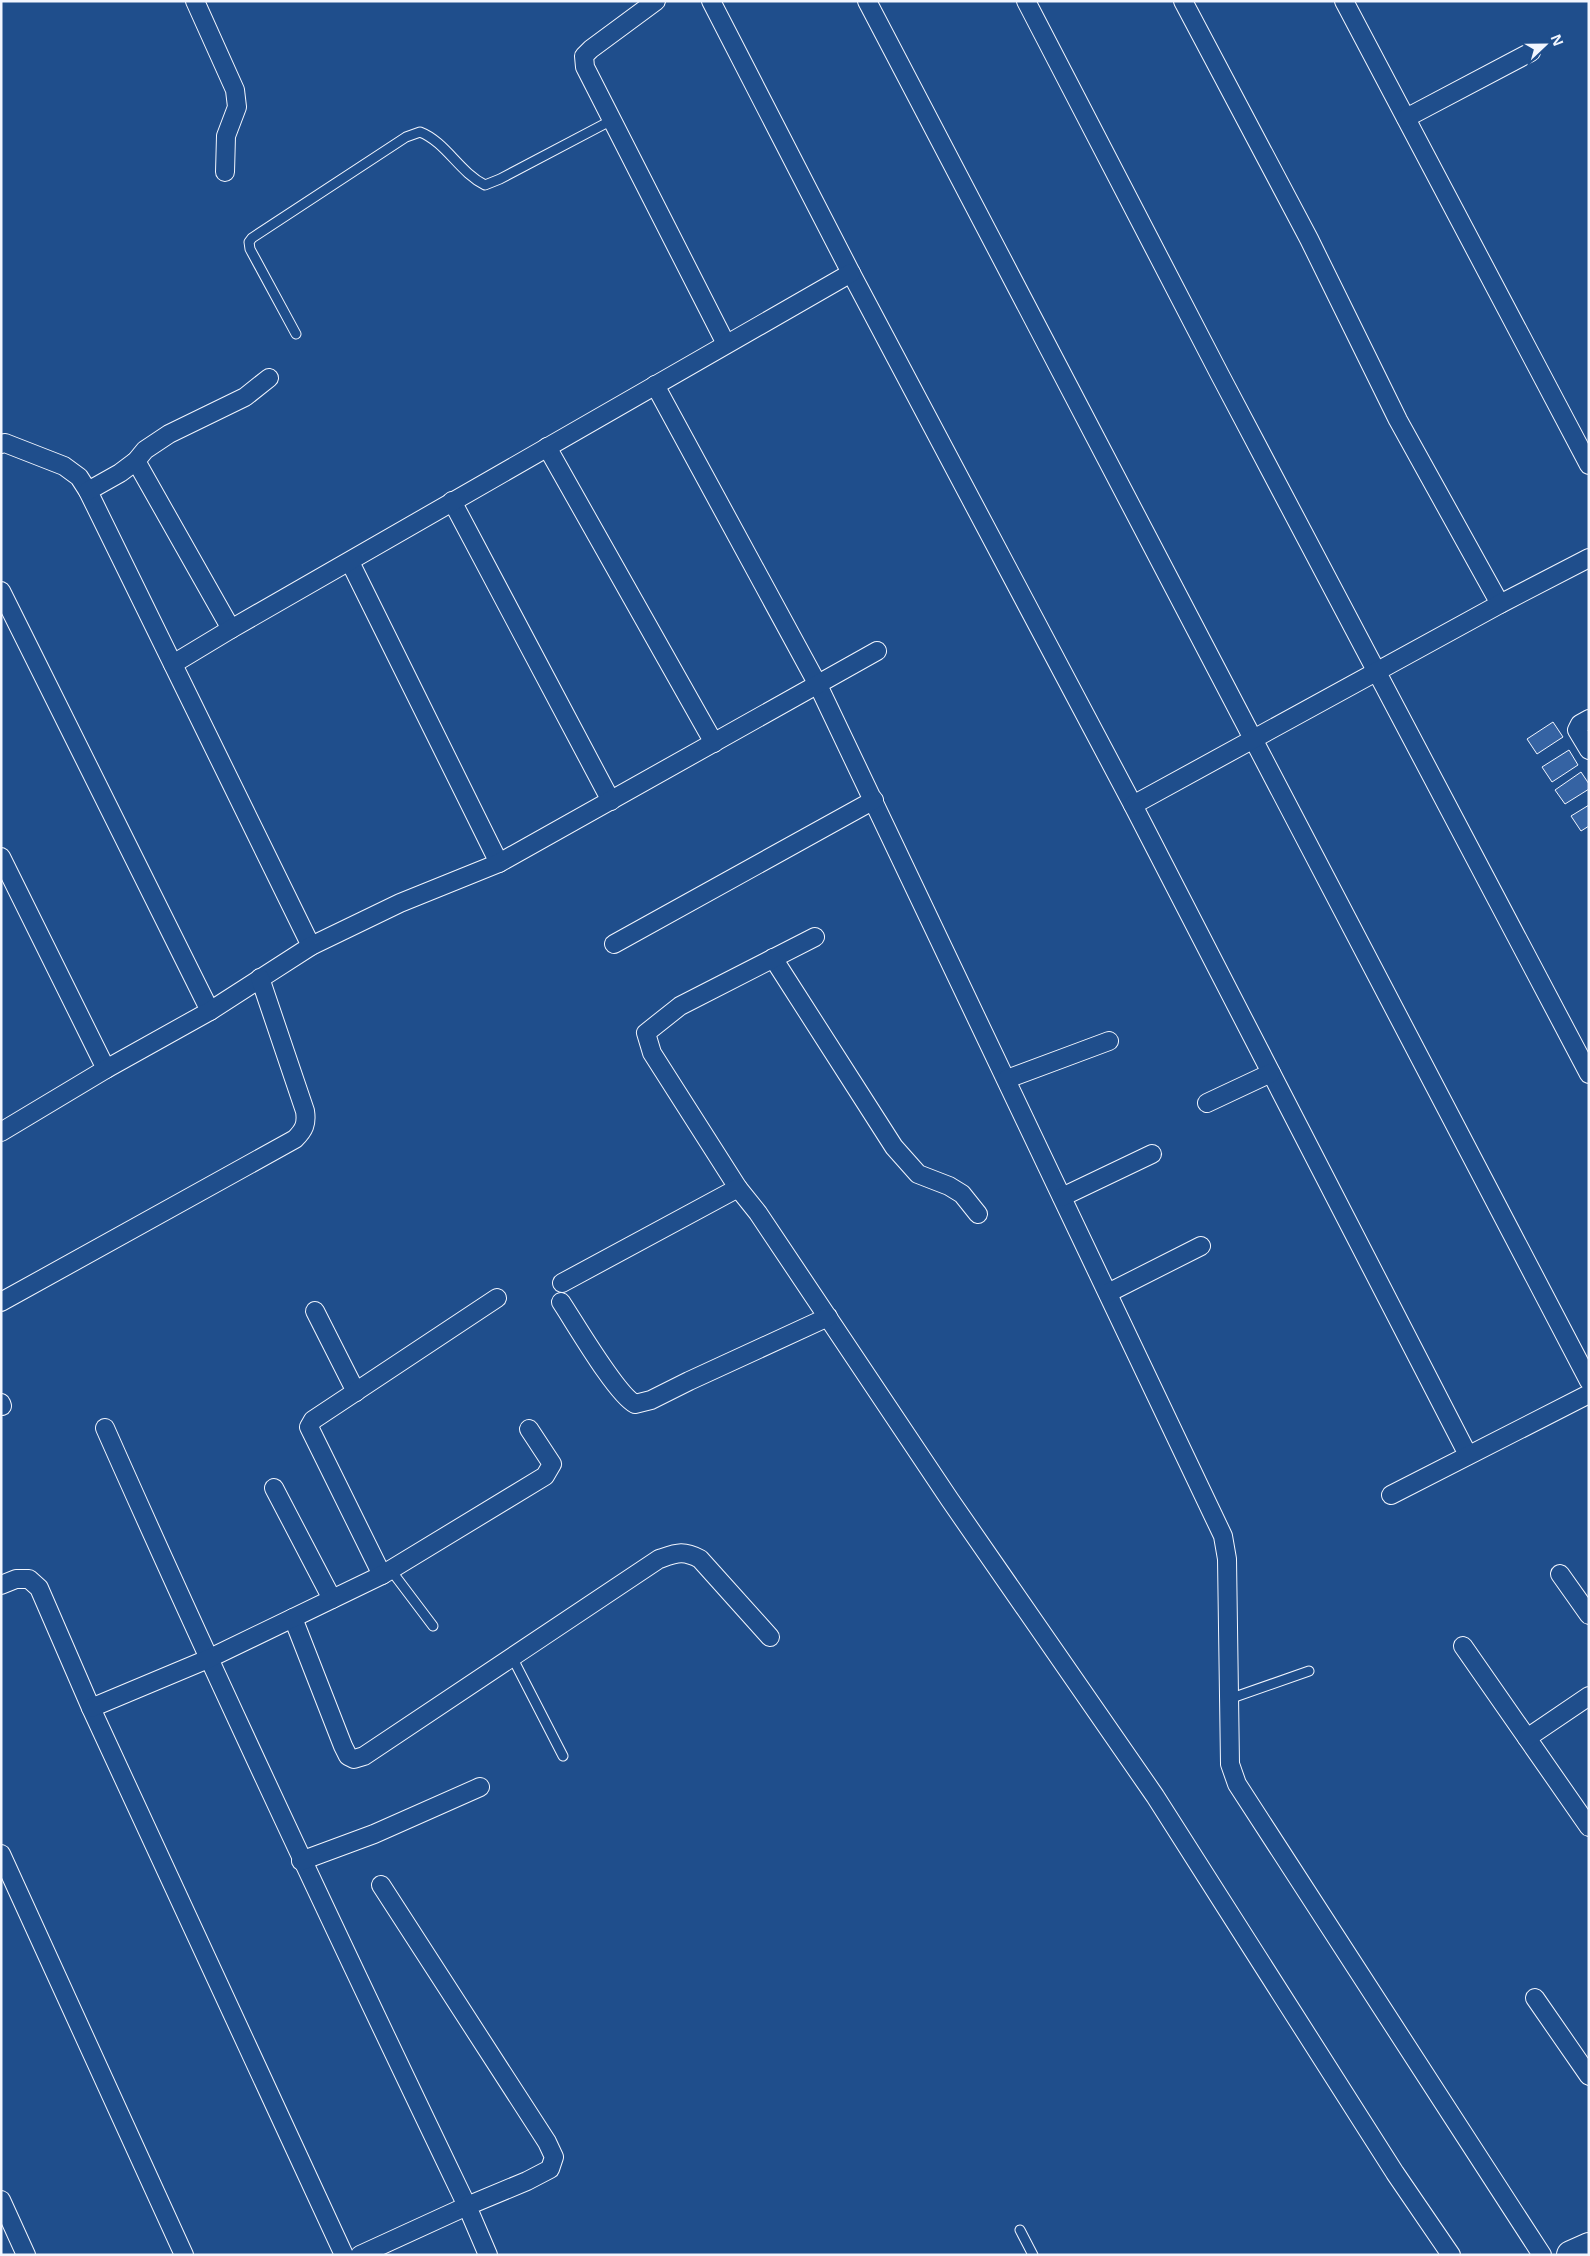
<svg xmlns="http://www.w3.org/2000/svg" width="1590" height="2256" font-family="'Open Sans',sans-serif">
<style>
.building{fill:#3563a3;stroke:#f2f6ff}
.lines{fill:none;stroke-linecap:round;stroke-linejoin:round}
.lane-casing{stroke:#f2f6ff;stroke-width:11}
.street-casing{stroke:#f2f6ff;stroke-width:20}
.primary-casing{stroke:#f2f6ff;stroke-width:30}
.lane{stroke:#1f4e8c;stroke-width:9}
.street{stroke:#1f4e8c;stroke-width:18}
.primary{stroke:#1f4e8c;stroke-width:28}
</style>
<rect width="100%" height="100%" fill="#1f4e8c"/>
<g class="building">
<polygon points="1553,722 1563,737 1537,754 1527,739"/>
<polygon points="1569,750 1578,765 1552,782 1542,767"/>
<polygon points="1581,772 1589,784 1589,789 1565,804 1555,790"/>
<polygon points="1589,805 1589,826 1581,831 1571,816"/>
</g>
<g class="lines">
<g class="lane-casing">
<g id="lane">
<path d="M296 334 250 249 249 242 252 238 406 137 420 132C446 142 459 172 485 185L500 179 612 120"/>
<polyline points="390,1569 433,1626"/>
<polyline points="512,1657 563,1756"/>
<polyline points="1229,1699 1309,1671"/>
<polyline points="1020,2230 1033,2255"/>
</g>
</g>
<g class="street-casing">
<g id="street">
<polyline points="195,1 235,90 237,107 226,136 225,172"/>
<polyline points="656,1 591,49 584,56 585,67 726,344"/>
<polyline points="711,1 851,273 1133,805 1468,1455"/>
<polyline points="867,1 1589,1381"/>
<polyline points="1026,1 1220,375 1589,1074"/>
<polyline points="1183,1 1309,239 1398,420 1500,604"/>
<polyline points="1344,1 1589,465"/>
<polyline points="1406,118 1531,52"/>
<polyline points="655,385 818,685 1223,1536 1227,1559 1230,1764 1237,1784 1542,2255"/>
<polyline points="1,444 5,443 64,466 79,477 88,491 311,946"/>
<polyline points="547,447 714,743"/>
<polyline points="136,461 231,629"/>
<polyline points="88,491 120,473 136,461 145,450 169,434 245,397 269,378"/>
<polyline points="452,501 611,801"/>
<polyline points="350,562 499,863"/>
<polyline points="1,591 210,1011"/>
<polyline points="173,664 231,629 851,273"/>
<polyline points="1589,719 1580,724 1577,730 1589,750"/>
<polyline points="1133,805 1500,604 1589,558"/>
<polyline points="1,857 106,1069"/>
<polyline points="614,944 874,800"/>
<polyline points="773,958 894,1147 918,1174 949,1186 962,1194 978,1214"/>
<polyline points="1007,1079 1109,1041"/>
<polyline points="1207,1103 1271,1073"/>
<polyline points="1,1132 106,1069 210,1011 311,946 400,903 499,863 877,651"/>
<polyline points="738,1188 652,1053 646,1033 680,1006 815,937"/>
<polyline points="1062,1197 1152,1154"/>
<polyline points="562,1283 738,1188 758,1213 950,1500 1155,1796 1395,2173 1451,2255"/>
<polyline points="1108,1293 1201,1246"/>
<path d="M1 1302 295 1139C304 1130 307 1124 305 1111L260 978"/>
<path d="M561 1302C575 1323 616 1394 635 1404L651 1400 689 1381 828 1317"/>
<polyline points="315,1311 356,1392"/>
<polyline points="1,1403 2,1406"/>
<path d="M105 1428C221 1690 343 1948 467 2206L360 2255"/>
<polyline points="274,1488 332,1599"/>
<polyline points="1391,1495 1589,1394"/>
<polyline points="1560,1574 1589,1615"/>
<polyline points="382,1575 309,1427 313,1420 497,1298"/>
<polyline points="1,1585 16,1579 29,1579 39,1588 91,1708 344,2255"/>
<path d="M293 1618 343 1746 348 1756 354 1759 364 1756 659 1559C677 1553 683 1550 700 1559L770 1637"/>
<polyline points="1463,1646 1589,1827"/>
<polyline points="91,1708 208,1659 382,1575 545,1476 552,1464 529,1429"/>
<polyline points="1527,1738 1589,1696"/>
<polyline points="1,1854 184,2255"/>
<polyline points="301,1861 374,1834 480,1787"/>
<polyline points="381,1885 547,2142 554,2157 550,2169 527,2181 467,2206 488,2255"/>
<polyline points="1535,1998 1589,2076"/>
<polyline points="1,2200 26,2255"/>
</g>
</g>
<g class="primary-casing">
<polyline id="primary" points="1571,2255 1589,2247"/>
</g>
<use href="#lane" class="lane"/>
<use href="#street" class="street"/>
<use href="#primary" class="primary"/>
</g>
<rect width="1590" height="2256" fill="none" stroke="#f2f6ff" stroke-width="5"/>
<g transform="translate(1545 45) rotate(68)" stroke="#1f4e8c" stroke-width="4" paint-order="stroke">
<path d="M0-4L9 19L0 12L-9 19Z" fill="#f2f6ff"/>
<text y="-8" font-size="14" font-weight="bold" text-anchor="middle" fill="#f2f6ff">N</text>
</g>
</svg>
